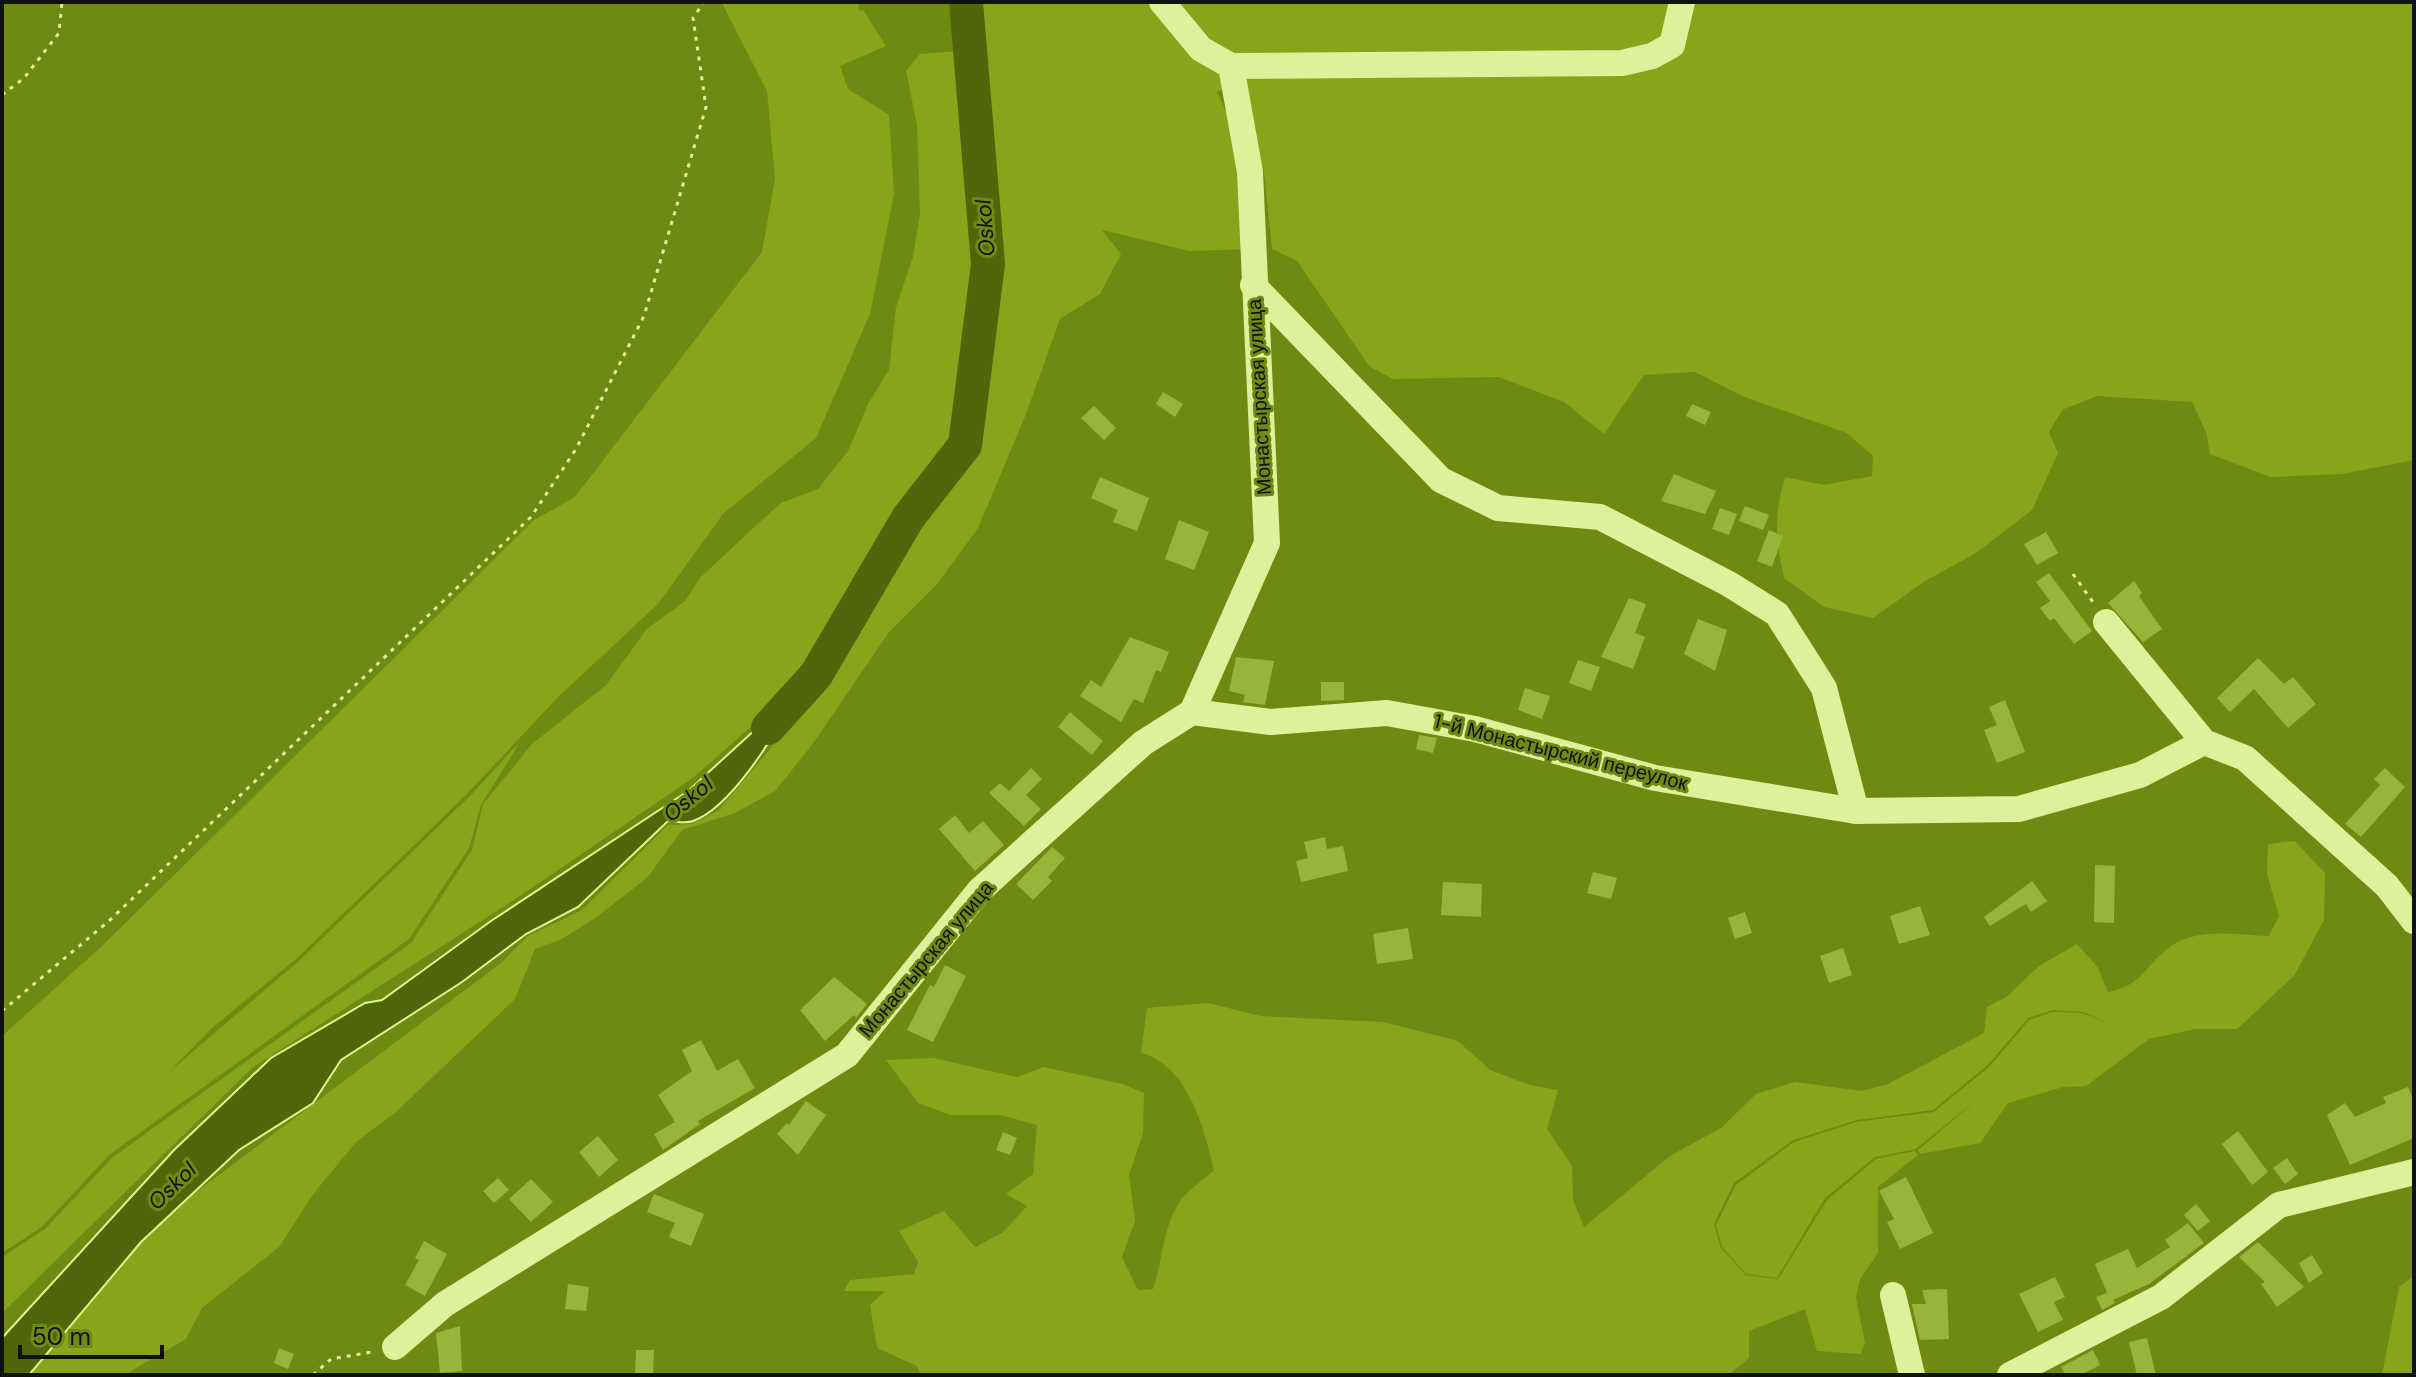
<svg xmlns="http://www.w3.org/2000/svg" width="2416" height="1377" font-family="'DM Sans',sans-serif">
<style>
.green{fill:#87a41a}
.water{fill:#51660b;stroke:#dff48b;stroke-width:2}
.lines{fill:none;stroke-linecap:round;stroke-linejoin:round}
.river{stroke:#51660b;stroke-width:34}
.building{fill:#99b43b}
.path{stroke:#def099;stroke-width:3;stroke-dasharray:4 6;stroke-linecap:butt}
.minor{stroke:#def099;stroke-width:26}
.labels{text-anchor:middle;dominant-baseline:central;stroke-width:6;stroke-linejoin:round;paint-order:stroke}
.street-label{font-size:20px;fill:#111;stroke:#6f8a12}
.water-label{font-size:22px;font-style:italic;fill:#111;stroke:#6f8a12}
</style>
<rect width="100%" height="100%" fill="#6f8a12"/>
<g class="green">
<polygon points="858,2 859,11 863,10 886,46 840,66 848,89 889,115 894,194 870,314 816,438 723,514 658,604 560,695 464,797 296,959 212,1028 170,1071 300,960 470,796 520,742 481,805 469,848 409,939 109,1155 42,1227 2,1253 2,1036 101,947 534,520 575,497 762,252 775,179 767,91 722,3"/>
<path d="M978 2H2414V460L2342 474 2271 477 2210 454 2206 432 2192 402 2097 396 2062 410 2049 432 2058 453 2032 510 1976 553 1925 581 1873 618 1824 607 1784 578C1775 537 1774 517 1785 477L1824 485 1872 476 1873 456 1847 433 1742 396 1695 372 1644 375 1604 434 1564 402 1499 377 1393 379 1370 367 1297 261 1272 249 1264 172 1225 89 1217 92 1254 172 1258 249 1190 251 1102 230 1121 254 1100 294 1060 319 1026 414 978 528 938 583 889 632 812 745 775 791 735 813 682 830 647 878 594 919 560 940 535 949 515 999 396 1112 357 1141 314 1193 279 1247 202 1308 186 1339 124 1375H24L159 1220 501 963 528 936 582 910 668 825 692 824 718 811 770 749 821 678 915 522 972 446 994 265 970 13Z"/>
<polygon points="957,51 975,276 955,441 903,508 818,654 765,714 693,778 514,900 252,1068 2,1313 2,1257 45,1229 113,1157 411,943 472,850 483,804 532,744 606,685 647,629 685,601 700,578 752,529 781,503 818,489 848,451 869,402 889,370 896,307 913,257 920,213 917,125 906,71 920,54"/>
<path d="M2295 841 2325 873 2324 920 2294 976 2237 1029H2195L2149 1039 2086 1086 2063 1087 2008 1103 1980 1143 1920 1154 1918 1150 1980 1097 1916 1149 1875 1157 1825 1198 1777 1278 1746 1274 1722 1247 1716 1225 1736 1185 1794 1142 1856 1122 1934 1112 1990 1066 2029 1020 2053 1012 2082 1013 2111 1024 2083 1012 2053 1010 2028 1018 1989 1064 1933 1110 1857 1120 1793 1140 1734 1183 1714 1224 1721 1248 1746 1275 1778 1279 1827 1200 1876 1159 1915 1151 1918 1155 1878 1187V1253L1860 1279 1856 1298 1865 1342 1861 1354 1817 1351 1805 1309 1749 1331V1358L1729 1375H921L917 1366 877 1348 870 1305 885 1291H844L850 1280 914 1274 918 1262 899 1231 944 1211 975 1247 1002 1233 1027 1206 1006 1194 1033 1174 1037 1125 1001 1115H950L918 1103 886 1060 933 1058 1017 1077 1044 1067 1123 1084 1144 1093 1143 1133 1129 1175 1135 1221 1122 1257 1138 1290 1153 1289C1163 1260 1163 1225 1181 1200 1189 1189 1204 1180 1214 1170 1204 1128 1188 1065 1141 1053L1147 1008 1208 1003 1261 1016 1383 1022 1458 1041 1490 1070 1530 1085 1558 1090 1547 1129 1572 1166 1573 1200 1584 1227 1670 1156 1721 1128 1756 1094 1795 1082 1862 1091 1888 1084 1984 1033 1987 1007 2006 997 2039 966 2077 944 2098 968 2108 992C2146 984 2143 966 2171 946 2199 927 2237 935 2269 936L2279 916 2267 874 2268 844Z"/>
<polygon points="2414,1276 2414,1375 2382,1375 2399,1287"/>
</g>
<path class="water" d="M804 685C781 723 735 806 693 821 686 824 676 821 668 821L578 907 526 934 462 982 341 1060 313 1103 239 1150 141 1242 29 1375H2V1338L174 1150 271 1058 365 1003 382 1000 491 921 688 791Z"/>
<g class="lines">
<polyline class="river" points="768,728 816,675 908,518 965,445 988,264 966,2"/>
</g>
<g class="building">
<polygon points="1163,392 1183,404 1175,417 1156,404"/>
<polygon points="1692,404 1711,412 1705,425 1686,416"/>
<polygon points="1094,406 1116,428 1104,440 1081,418"/>
<polygon points="1674,474 1716,491 1705,514 1661,501"/>
<polygon points="1100,477 1149,498 1137,531 1113,522 1118,510 1091,498"/>
<polygon points="1745,506 1769,515 1763,530 1739,521"/>
<polygon points="1720,508 1737,514 1729,535 1712,529"/>
<polygon points="1179,520 1209,532 1194,570 1165,559"/>
<polygon points="1769,530 1783,536 1772,567 1757,561"/>
<polygon points="2046,532 2058,553 2037,565 2024,544"/>
<polygon points="2049,573 2092,631 2074,644 2054,618 2050,621 2040,608 2050,601 2036,582"/>
<polygon points="2134,581 2142,593 2139,596 2162,629 2143,642 2108,603"/>
<polygon points="1629,598 1646,604 1635,633 1645,637 1633,669 1601,657"/>
<polygon points="1698,619 1727,630 1715,671 1684,654"/>
<polygon points="1130,637 1169,652 1161,672 1156,670 1143,703 1134,699 1121,722 1080,696 1091,680 1101,687"/>
<polygon points="1236,657 1274,661 1265,705 1243,702 1245,695 1229,691"/>
<polygon points="2258,658 2284,684 2293,677 2316,704 2288,728 2254,689 2230,712 2217,698"/>
<polygon points="1578,660 1600,667 1591,691 1569,683"/>
<polygon points="1321,682 1344,682 1344,700 1321,701"/>
<polygon points="1525,688 1550,696 1542,719 1518,710"/>
<polygon points="2005,700 2025,752 1997,763 1984,730 1997,725 1989,707"/>
<polygon points="1070,712 1103,741 1092,755 1058,727"/>
<polygon points="1419,735 1437,738 1433,753 1416,749"/>
<polygon points="1031,768 1042,779 1026,795 1041,809 1024,826 989,793 1000,783 1009,791"/>
<polygon points="2385,768 2405,787 2361,837 2345,824 2380,785 2374,779"/>
<polygon points="955,815 969,833 983,821 1004,845 975,871 939,829"/>
<polygon points="1325,837 1327,849 1343,846 1348,871 1301,882 1296,861 1308,858 1304,842"/>
<polygon points="1052,847 1065,858 1048,877 1052,881 1033,900 1016,884"/>
<polygon points="2095,865 2115,866 2114,923 2094,922"/>
<polygon points="1593,872 1617,878 1611,899 1587,893"/>
<polygon points="2032,881 2047,901 2031,912 2026,904 1990,926 1984,917"/>
<polygon points="1443,882 1482,884 1481,917 1441,915"/>
<polygon points="1920,906 1930,935 1899,944 1890,916"/>
<polygon points="1745,912 1752,933 1735,939 1728,918"/>
<polygon points="1408,928 1413,959 1377,964 1373,934"/>
<polygon points="1843,948 1852,975 1829,983 1820,956"/>
<polygon points="945,965 966,976 933,1042 907,1030 930,985 934,987"/>
<polygon points="834,977 867,1004 856,1018 854,1015 825,1041 800,1010"/>
<polygon points="701,1040 717,1071 738,1059 755,1088 698,1121 700,1124 663,1150 654,1134 675,1122 658,1095 692,1071 682,1050"/>
<polygon points="2408,1087 2414,1101 2414,1138 2350,1165 2327,1115 2345,1103 2355,1117 2386,1103 2383,1097"/>
<polygon points="806,1101 826,1115 798,1155 777,1134 787,1123 789,1125"/>
<polygon points="2238,1131 2268,1172 2252,1185 2222,1144"/>
<polygon points="1003,1132 1017,1138 1010,1155 996,1150"/>
<polygon points="598,1136 618,1160 599,1177 579,1152"/>
<polygon points="2287,1158 2298,1174 2285,1184 2273,1168"/>
<polygon points="1906,1177 1933,1233 1900,1249 1887,1222 1894,1219 1879,1191"/>
<polygon points="498,1178 509,1190 494,1203 483,1191"/>
<polygon points="531,1179 553,1202 531,1222 509,1199"/>
<polygon points="654,1194 704,1214 691,1246 669,1237 675,1223 647,1212"/>
<polygon points="2196,1204 2210,1221 2198,1231 2184,1215"/>
<polygon points="2188,1223 2204,1243 2149,1284 2113,1300 2115,1303 2102,1310 2096,1297 2107,1293 2095,1264 2128,1249 2137,1268 2170,1247 2165,1240"/>
<polygon points="424,1241 447,1254 425,1296 405,1285 419,1260 415,1258"/>
<polygon points="2258,1242 2304,1287 2277,1307 2261,1284 2265,1282 2239,1257"/>
<polygon points="2312,1255 2323,1273 2309,1283 2299,1263"/>
<polygon points="2055,1277 2065,1297 2054,1302 2063,1320 2038,1332 2019,1294"/>
<polygon points="568,1284 589,1287 586,1311 565,1309"/>
<polygon points="1947,1289 1949,1339 1920,1340 1912,1304 1926,1304 1922,1290"/>
<polygon points="460,1326 462,1371 440,1373 436,1333"/>
<polygon points="2147,1338 2156,1375 2137,1375 2129,1342"/>
<polygon points="279,1348 294,1354 288,1369 274,1363"/>
<polygon points="636,1350 654,1350 653,1375 635,1375"/>
<polygon points="2093,1350 2100,1365 2081,1375 2065,1375 2061,1367"/>
</g>
<g class="lines">
<g class="path">
<polyline points="2,95 24,78 59,33 62,2"/>
<polyline points="2073,574 2095,605"/>
<polyline points="2,1011 110,920 531,517 576,449 644,316 706,107 693,18 704,2"/>
<polyline points="313,1375 331,1359 372,1352"/>
</g>
<g class="minor">
<polyline points="1231,66 1622,63 1652,56 1672,45 1682,2"/>
<polyline points="1253,285 1441,480 1498,508 1600,517 1729,584 1777,614 1824,688 1856,811"/>
<polyline points="2106,622 2204,742 2245,758 2387,886 2414,921"/>
<polyline points="1192,712 1271,722 1387,713 1475,729 1655,778 1856,811 2019,809 2140,775 2204,742"/>
<polyline points="1893,1295 1912,1375"/>
<polyline points="395,1347 445,1304 847,1055 979,891 1143,743 1192,712 1267,543 1250,172 1231,66 1201,49 1162,2"/>
<polyline points="2010,1375 2161,1297 2279,1205 2414,1172"/>
</g>
</g>
<g class="labels">
<g class="street-label">
<text transform="translate(1259 397) rotate(-93)">Монастырская улица</text>
<text transform="translate(1561 752) rotate(14)">1-й Монастырский переулок</text>
<text transform="translate(926 959) rotate(-50)">Монастырская улица</text>
</g>
<g class="water-label">
<text transform="translate(985 228) rotate(-94)">Oskol</text>
<text transform="translate(688 799) rotate(-40)">Oskol</text>
<text transform="translate(172 1186) rotate(-44)">Oskol</text>
</g>
</g>
<rect width="2416" height="1377" fill="none" stroke="#111111" stroke-width="8"/>
<path d="M20 1345v12h142v-12" fill="none" stroke="#111111" stroke-width="4"/>
<text x="32" y="1345" font-size="24" fill="#111111" stroke="#6f8a12" stroke-width="6" paint-order="stroke">50 m</text>
</svg>
